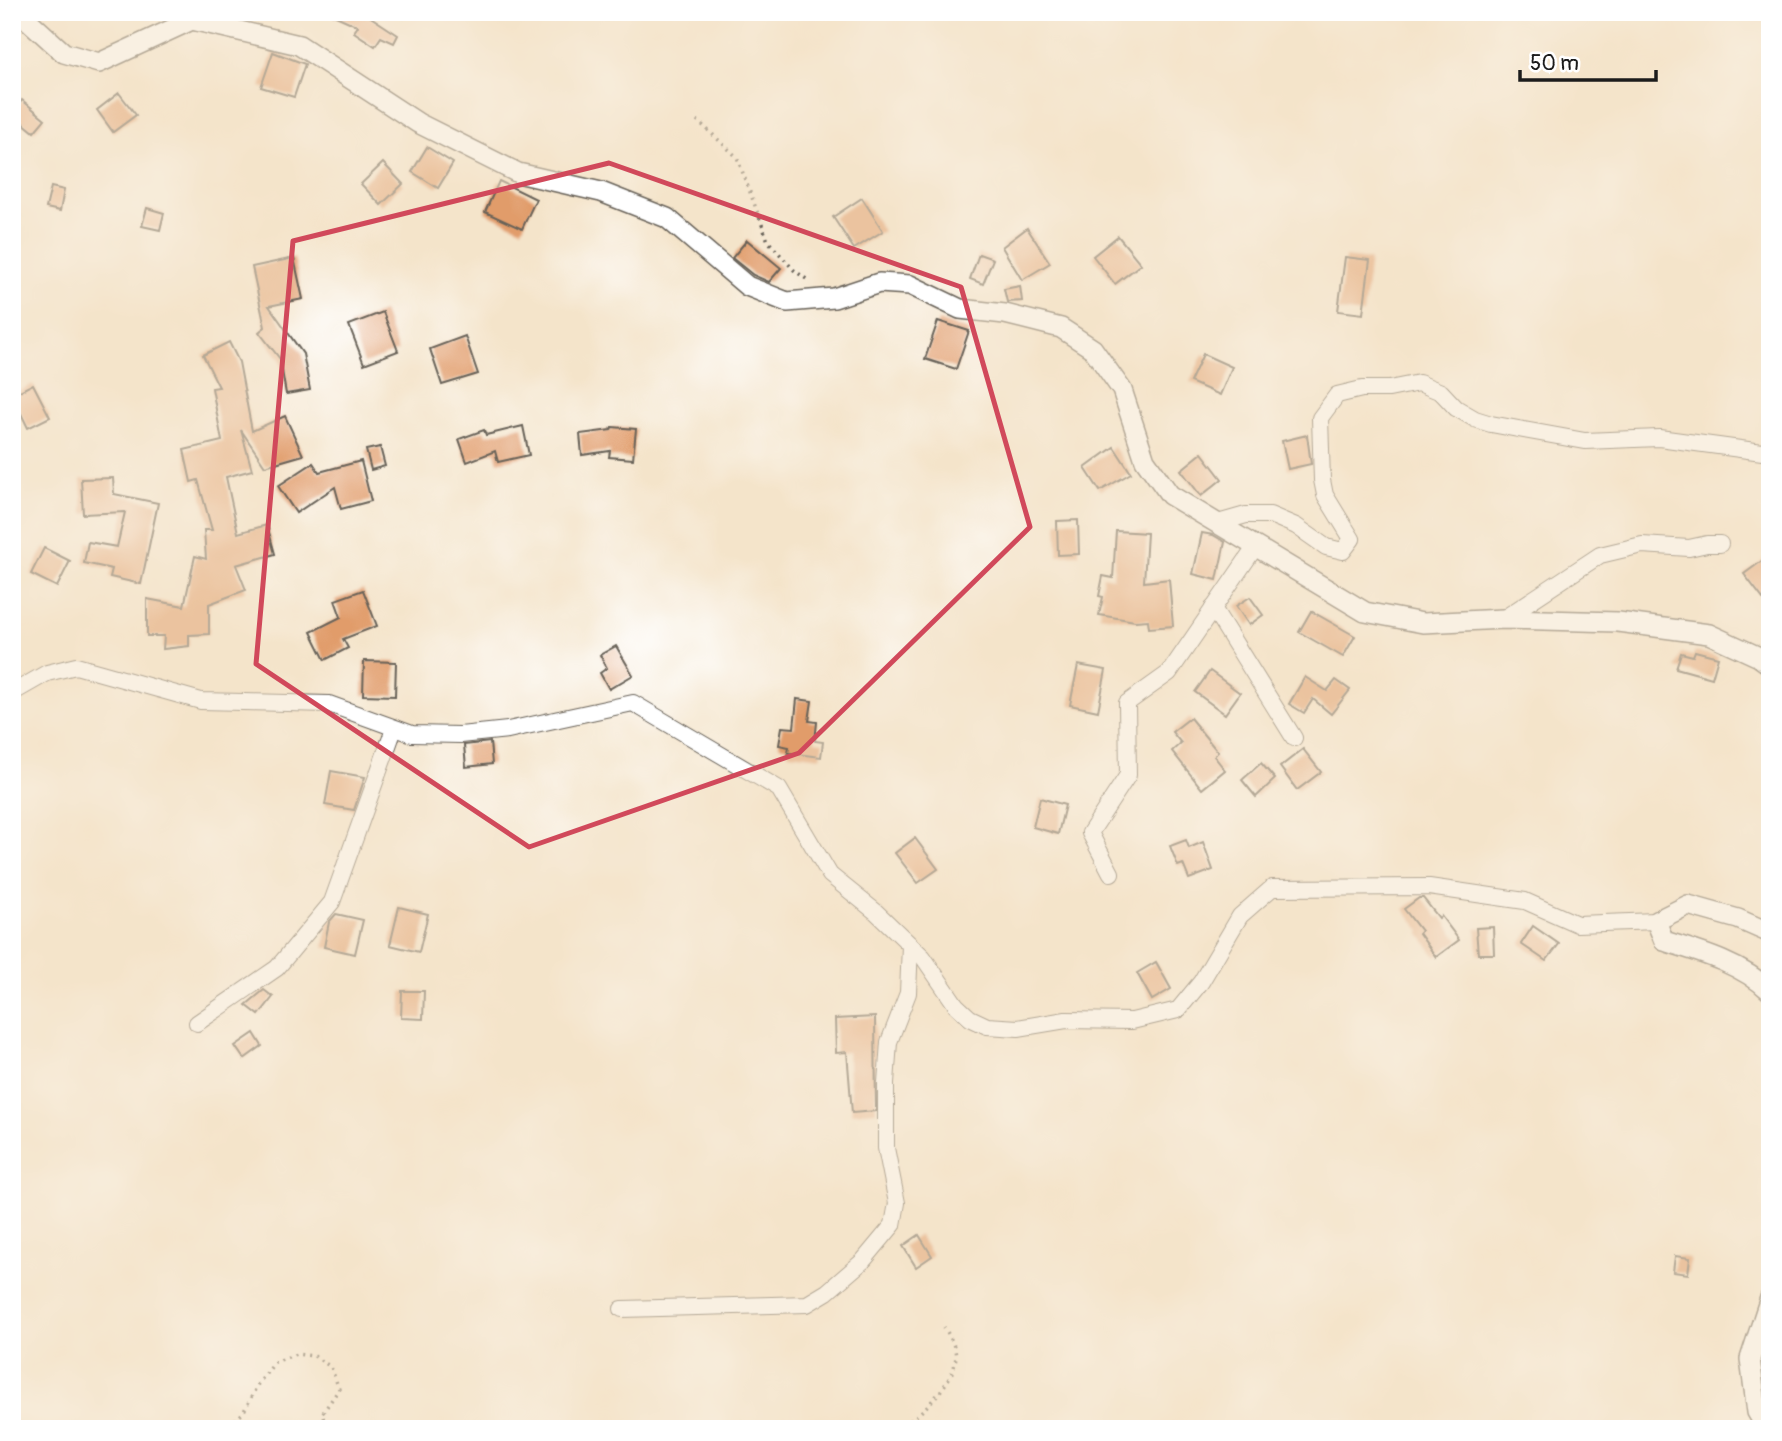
<svg xmlns="http://www.w3.org/2000/svg" width="1782" height="1441" font-family="Pangolin,sans-serif">
<style>
.building{fill:#e19c6b}
.lines{fill:none;stroke-linecap:round;stroke-linejoin:round}
.minor-casing{stroke:#686259;stroke-width:18}
.tertiary-casing{stroke:#686259;stroke-width:22}
.path{stroke:#686259;stroke-width:3.5;stroke-dasharray:2 5;stroke-linecap:butt}
.minor{stroke:#fff;stroke-width:16}
.tertiary{stroke:#fff;stroke-width:19}
.marked{fill:none;stroke:#d1495b;stroke-width:5;stroke-linejoin:round}
</style>
<rect width="100%" height="100%" fill="#fff"/>
<filter id="ink" filterUnits="userSpaceOnUse"><feTurbulence type="fractalNoise" baseFrequency=".0143" numOctaves="2"/><feDisplacementMap in="SourceGraphic" scale="14" xChannelSelector="R" yChannelSelector="G"/><feConvolveMatrix kernelMatrix="1 2 1 2 8 2 1 2 1" color-interpolation-filters="sRGB"/></filter>
<filter id="wash" filterUnits="userSpaceOnUse"><feTurbulence type="fractalNoise" baseFrequency=".00686" numOctaves="4" result="noise"/><feDisplacementMap in="SourceGraphic" scale="28" xChannelSelector="R" yChannelSelector="G"/><feGaussianBlur stdDeviation="1.57" result="paint"/><feColorMatrix in="noise" values="0 0 0 0 0 0 0 0 0 0 0 0 0 0 0 0 0 1.4 0 .05"/><feComposite in="paint" operator="in"/></filter>
<g filter="url(#wash)">
<rect width="100%" height="100%" fill="#f4e4ca"/>
<g id="blocks">
<g class="building">
<polygon points="327,12 363,12 398,35 394,43 381,37 375,46 354,32 358,26"/>
<polygon points="273,52 305,64 294,97 261,87"/>
<polygon points="119,93 136,115 113,132 97,110"/>
<polygon points="22,100 45,119 34,132 12,114"/>
<polygon points="427,147 453,163 438,188 412,172"/>
<polygon points="383,163 403,184 381,205 361,184"/>
<polygon points="499,181 536,199 522,229 485,212"/>
<polygon points="51,187 64,190 60,211 46,208"/>
<polygon points="862,198 883,231 854,249 833,217"/>
<polygon points="147,208 164,213 160,230 142,226"/>
<polygon points="1027,228 1050,263 1022,280 1002,247"/>
<polygon points="1118,236 1141,264 1115,284 1093,256"/>
<polygon points="747,240 781,268 769,282 753,275 732,258"/>
<polygon points="979,254 993,259 983,284 970,279"/>
<polygon points="1345,257 1370,260 1363,314 1338,311"/>
<polygon points="294,258 303,299 269,306 303,354 310,390 286,394 280,359 259,332 265,327 252,267"/>
<polygon points="1020,286 1022,301 1007,302 1004,289"/>
<polygon points="383,312 398,351 364,364 349,325"/>
<polygon points="938,321 969,331 956,369 925,359"/>
<polygon points="465,336 478,374 442,385 430,349"/>
<polygon points="229,342 239,362 252,431 285,416 303,455 265,466 241,430 252,470 226,477 238,533 267,525 275,554 236,565 246,590 209,604 209,634 189,635 189,646 163,649 164,636 147,636 147,599 184,606 195,556 206,559 204,530 212,530 198,480 191,482 184,450 222,441 212,388 219,387 203,355"/>
<polygon points="1203,354 1232,367 1220,395 1190,382"/>
<polygon points="33,384 50,417 28,428 12,395"/>
<polygon points="523,426 529,455 498,462 495,451 467,462 459,439 484,430 486,435"/>
<polygon points="612,427 636,429 633,459 609,457 610,451 582,455 580,434 611,430"/>
<polygon points="1307,435 1311,464 1288,469 1282,441"/>
<polygon points="380,447 385,466 371,470 366,450"/>
<polygon points="1114,447 1131,473 1100,491 1085,468"/>
<polygon points="1202,453 1222,479 1201,496 1181,470"/>
<polygon points="361,461 371,501 341,509 335,487 296,513 278,486 313,463 319,472"/>
<polygon points="113,478 114,494 158,503 141,584 110,577 112,569 84,563 88,542 117,547 125,512 83,514 81,479"/>
<polygon points="1078,520 1079,554 1058,555 1057,521"/>
<polygon points="1116,531 1147,533 1144,582 1169,579 1173,626 1149,628 1148,620 1135,621 1099,615 1103,597 1099,596 1103,576 1113,578"/>
<polygon points="1202,533 1213,535 1225,542 1217,580 1193,574"/>
<polygon points="44,548 70,561 57,587 31,574"/>
<polygon points="1770,555 1770,608 1744,574"/>
<polygon points="363,590 377,626 343,639 348,648 325,660 311,632 341,617 335,600"/>
<polygon points="1250,597 1263,615 1249,625 1236,606"/>
<polygon points="1311,611 1355,636 1343,657 1299,632"/>
<polygon points="616,646 633,675 609,689 600,673 607,668 600,655"/>
<polygon points="1695,651 1718,657 1712,678 1676,668 1681,653 1693,656"/>
<polygon points="364,661 396,662 395,696 363,695"/>
<polygon points="1078,665 1106,670 1098,711 1070,705"/>
<polygon points="1210,671 1240,693 1225,714 1195,692"/>
<polygon points="1305,677 1327,691 1336,680 1350,690 1331,714 1313,699 1304,713 1289,704"/>
<polygon points="797,699 812,701 809,721 817,722 815,741 823,742 821,757 788,753 789,747 779,745 782,727 794,728"/>
<polygon points="1190,718 1218,752 1214,756 1225,770 1202,789 1172,751 1181,743 1172,732"/>
<polygon points="490,742 492,764 466,767 464,745"/>
<polygon points="1303,749 1321,772 1297,790 1280,767"/>
<polygon points="1261,763 1275,779 1256,797 1242,780"/>
<polygon points="331,771 365,777 354,810 325,805"/>
<polygon points="1040,798 1065,805 1058,834 1033,827"/>
<polygon points="915,838 938,869 918,883 895,853"/>
<polygon points="1186,840 1189,848 1203,842 1213,870 1189,879 1183,864 1178,866 1170,846"/>
<polygon points="1419,898 1423,898 1439,918 1441,916 1459,940 1436,957 1419,933 1421,931 1404,909"/>
<polygon points="399,907 428,914 419,952 390,945"/>
<polygon points="336,914 363,920 355,954 324,947 329,922"/>
<polygon points="1533,926 1559,944 1546,961 1521,944"/>
<polygon points="1493,927 1494,954 1478,954 1476,928"/>
<polygon points="1156,962 1171,989 1152,1000 1137,973"/>
<polygon points="264,990 273,997 259,1015 246,1005"/>
<polygon points="402,991 424,991 423,1019 401,1018"/>
<polygon points="875,1017 876,1111 852,1113 847,1052 836,1053 835,1019"/>
<polygon points="254,1033 262,1046 244,1059 235,1046"/>
<polygon points="919,1235 932,1256 916,1267 903,1246"/>
<polygon points="1675,1256 1690,1258 1688,1274 1673,1272"/>
</g>
</g>
</g>
<g filter="url(#ink)">
<use href="#blocks" fill-opacity="0" stroke="#686259" stroke-width="2"/>
<g class="lines">
<g class="minor-casing">
<g id="minor">
<polyline points="1218,523 1246,515 1270,515 1296,526 1326,547 1343,551 1352,539 1325,495 1322,480 1320,418 1337,395 1362,389 1389,389 1419,383 1441,392 1456,408 1475,419 1491,424 1585,441 1659,438 1770,453"/>
<polyline points="1213,608 1294,738"/>
<polyline points="1503,619 1600,555 1642,545 1689,548 1707,544 1720,544"/>
<polyline points="12,693 47,673 76,666 201,701 329,704 412,734 460,735 508,730 633,703 779,789 830,875 876,912 923,957 956,1005 970,1018 987,1026 1018,1028 1066,1020 1132,1021 1178,1010 1201,982 1240,916 1272,888 1429,887 1525,901 1577,924 1656,921"/>
<polyline points="1111,873 1090,833 1128,775 1127,703 1169,673 1256,546"/>
<polyline points="197,1023 277,968 332,902 394,729"/>
<polyline points="622,1309 807,1304 827,1292 863,1261 893,1225 897,1203 886,1148 886,1083 889,1042 908,993 910,945"/>
</g>
</g>
<g class="tertiary-casing">
<g id="tertiary">
<polyline points="19,12 64,53 99,63 192,20 299,45 418,123 518,173 601,192 667,218 747,286 787,302 834,298 879,283 910,285 960,309 1005,314 1061,328 1093,349 1122,390 1145,460 1170,495 1365,612 1423,623 1503,619 1618,622 1709,634 1759,657 1770,665"/>
<path d="M1770 933 1738 919 1688 905 1656 921 1664 941C1700 952 1742 964 1770 991"/>
<polyline points="1767,1429 1757,1412 1750,1359 1770,1298"/>
</g>
</g>
<g class="path">
<polyline points="697,120 737,157 768,241 794,270 809,281"/>
<polyline points="224,1429 243,1413 258,1384 275,1362 296,1354 314,1356 331,1367 339,1389 322,1414 327,1429"/>
<path d="M899 1429C918 1417 951 1386 955 1363 958 1350 951 1338 944 1327"/>
</g>
<use href="#minor" class="minor"/>
<use href="#tertiary" class="tertiary"/>
</g>
</g>
<path d="M0 0H1782V1441H0ZM609 163 961 287 1030 527 799 753 529 847 256 664 293 241Z" fill="#f4e4ca" fill-opacity=".55" fill-rule="evenodd"/>
<path class="marked" d="M609 163 961 287 1030 527 799 753 529 847 256 664 293 241Z"/>
<rect width="1782" height="1441" fill="none" stroke="#fff" stroke-width="42"/>
<path d="M1520 70v10h136v-10" fill="none" stroke="#1c1c1c" stroke-width="3.5"/>
<text x="1530" y="70" font-size="21" fill="#1c1c1c" stroke="#ffffff" stroke-width="5" paint-order="stroke">50 m</text>
</svg>
